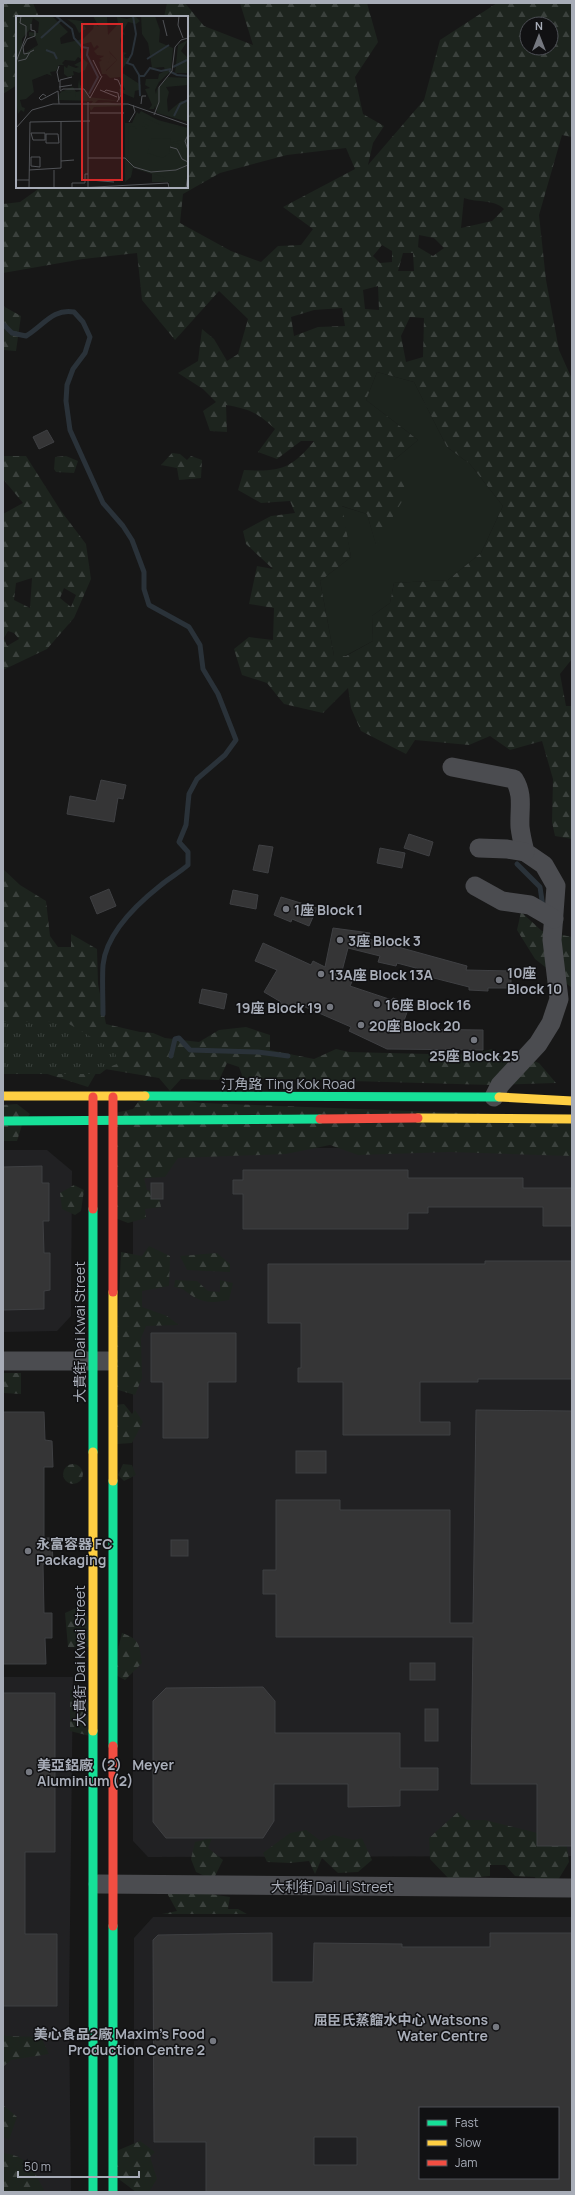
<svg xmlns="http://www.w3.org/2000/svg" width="575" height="2195" font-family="Manrope,'Noto Sans TC',sans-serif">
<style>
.built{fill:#212123;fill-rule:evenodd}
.grass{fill:#1d241e}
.forest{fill:url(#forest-firs);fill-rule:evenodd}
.park{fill:url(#park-tufts)}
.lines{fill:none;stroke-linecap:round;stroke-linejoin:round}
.stream{stroke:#2a3239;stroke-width:5}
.building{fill:#353536;stroke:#3f4043;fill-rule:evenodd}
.street{stroke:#4b4c50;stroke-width:19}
.fast{stroke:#16e098;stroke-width:9}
.slow{stroke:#ffcf43;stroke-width:9}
.jam{stroke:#f24e42;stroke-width:9}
.poi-dot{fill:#757880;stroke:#111113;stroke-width:1.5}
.labels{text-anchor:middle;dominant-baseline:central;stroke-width:3;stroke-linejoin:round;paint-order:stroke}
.poi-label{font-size:14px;font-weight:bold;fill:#a8adb8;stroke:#111113;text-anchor:start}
.street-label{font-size:14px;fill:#a8adb8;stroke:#111113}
.inset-river{fill:none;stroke:#2a3239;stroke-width:2}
.inset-road{fill:none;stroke:#515357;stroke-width:1}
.view{fill:#d62828;fill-opacity:0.15;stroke:#d62828;stroke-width:2}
.inset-edge{fill:none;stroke:#a8adb8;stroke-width:2}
</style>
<defs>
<pattern id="forest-firs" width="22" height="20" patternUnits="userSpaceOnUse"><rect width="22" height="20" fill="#1d241e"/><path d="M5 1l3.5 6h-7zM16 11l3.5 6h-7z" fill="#3b413d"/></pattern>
<pattern id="park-tufts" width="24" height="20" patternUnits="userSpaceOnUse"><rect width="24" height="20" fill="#1d241e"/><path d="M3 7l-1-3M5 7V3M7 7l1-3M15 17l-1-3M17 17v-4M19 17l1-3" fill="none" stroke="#3b413d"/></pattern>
</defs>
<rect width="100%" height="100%" fill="#171717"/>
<g class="built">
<polygon points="158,1148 572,1148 572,1856 148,1857 133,1841 133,1170"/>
<polygon points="3,1150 47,1150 72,1171 71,1316 57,1331 3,1332"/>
<polygon points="3,1677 73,1677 69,2009 71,2192 3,2192"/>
<path d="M153 1917H572V2192H139L134 2154V1938ZM420 2108H558V2178H420Z"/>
</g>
<polygon class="grass" points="377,372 414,382 447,447 470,464 503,506 481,553 448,580 394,583 390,603 372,616 373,641 345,656 334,656 320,581 351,557 341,506 367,514 376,544 394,460 418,440 366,400"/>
<g class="forest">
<polygon points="3,3 33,3 39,17 17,17 17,85 3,94"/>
<path d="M167 3H185L204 26 253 45 240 3H367L378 42 355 77 363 114 384 126 373 143 368 165 424 100 440 40 497 3H572V137L562 135 539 215 546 280 559 350 572 379V659L560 674 566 706H572V839L555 836 552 822 553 779 542 741 510 750 490 736 469 745 415 740 406 754 361 731 351 708 348 688 323 713 284 704 267 683 242 675 234 649 249 637 273 640 274 608 249 604 257 566 273 569 246 544 243 531 271 516 295 513 290 501 261 503 238 490 244 470C279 472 292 469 314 441H301L277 459 258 452 275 429C258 413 250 409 226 405L227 432 210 431 203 411 216 402 203 389 178 373 198 361 202 329 214 339 227 361 238 354 248 319 219 291 175 340 142 300 137 253 83 259 3 273V204L20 202 41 187H187V17H164ZM527 24H551V48H527ZM346 148 355 169 283 207 313 229 301 245 278 246 261 262 231 251 180 223 183 194 220 173 287 155ZM464 198C478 203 494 199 504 209L492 221 461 228ZM419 235 434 238 444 248 433 256 418 247ZM382 245 392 251V262L380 263 373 256ZM403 253H413L414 271H398ZM378 286 379 310 365 309 363 290ZM342 308 345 326 318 327 294 336 291 317 314 310ZM410 317 424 318 423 357 406 362 401 336ZM377 372 414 382 447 447 470 464 503 506 481 553 448 580 394 583 390 603 372 616 373 641 346 656H334L320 581 351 557 342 506 367 514 376 545 407 493 394 460 418 440 366 400Z"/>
<polygon points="3,306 21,316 16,351 3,350"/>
<polygon points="172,453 180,454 187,460 191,456 202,460 201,478 179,480 177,468 161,465"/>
<path d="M3 456H26L61 511 86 544 91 579 74 618 47 649 3 670V514L23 503 3 479ZM32 578 30 608 14 600 16 583ZM64 588 76 595 71 607 60 598ZM8 631 14 633 19 639 7 646 4 638Z"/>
<polygon points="66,456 78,461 74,473 56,472 54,469 55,457"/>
<polygon points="3,869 20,885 46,901 50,936 58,947 71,947 71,934 97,949 98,984 106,1024 140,1032 153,1033 165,1038 199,1042 219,1030 246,1027 270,1035 270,1050 314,1059 336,1049 349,1052 470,1055 492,1049 507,1062 520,1056 539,1063 556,1083 492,1085 243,1078 239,1067 227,1063 219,1080 181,1079 170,1091 159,1078 99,1068 88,1087 35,1070 3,1072"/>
<polygon points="521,912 542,931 572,937 572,988 535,959 517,930"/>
<polygon points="145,1093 201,1103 572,1117 572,1156 450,1152 358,1155 330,1145 286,1154 178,1158 165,1177 144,1178 147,1190 158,1193 161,1207 145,1209 146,1218 128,1223 110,1216 115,1113 133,1109"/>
<polygon points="17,1104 30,1114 22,1125 17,1141 3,1141 3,1105"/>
<polygon points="74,1185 84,1190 81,1211 75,1215 62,1209 60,1193"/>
<polygon points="149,1246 170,1256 169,1286 142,1291 142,1307 167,1316 179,1325 146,1326 141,1338 142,1378 135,1395 115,1389 121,1252 142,1256"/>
<polygon points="217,1253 230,1264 230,1272 187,1270 180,1256"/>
<path d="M175 1280 197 1281 208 1291 220 1292V1280L233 1283 229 1300C218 1302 205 1304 194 1297 186 1292 184 1288 174 1287Z"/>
<polygon points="3,1373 21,1373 21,1394 3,1393"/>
<polygon points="124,1404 132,1414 135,1410 143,1422 132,1443 117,1444 114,1405"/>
<polygon points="123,1464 132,1465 136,1475 124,1481 118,1475"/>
<circle cx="73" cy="1474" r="10"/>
<polygon points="85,1604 92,1647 68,1647 65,1613"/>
<path d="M122 1633C141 1640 139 1645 142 1663L125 1680 112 1673Z"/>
<polygon points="85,1687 94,1737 70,1731 70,1690"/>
<polygon points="458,1812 467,1820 485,1820 566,1840 569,1862 555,1885 538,1886 535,1877 515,1876 505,1865 490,1865 490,1876 450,1880 430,1859 429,1838"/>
<polygon points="306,1830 321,1841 333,1835 354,1840 362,1838 372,1860 358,1872 338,1873 322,1858 315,1874 309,1861 290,1863 267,1862 263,1853 290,1833"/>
<polygon points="212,1838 208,1848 223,1860 213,1880 196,1872 191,1859 195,1842"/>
<polygon points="166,1881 210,1894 230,1897 228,1909 238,1909 247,1914 162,1914 177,1911 168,1895"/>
<polygon points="3,2034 6,2036 41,2037 49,2054 11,2060 3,2067"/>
<polygon points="3,2105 17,2117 9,2140 3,2137"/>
<polygon points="140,2141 155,2152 150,2157 157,2179 149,2192 136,2192 116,2177 114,2152"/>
<path d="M3 2153C28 2156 33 2169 44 2190L42 2192H3Z"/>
</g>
<polygon class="park" points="64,1021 115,1051 117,1064 109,1067 100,1074 3,1074 3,1022"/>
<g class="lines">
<g class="stream">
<path d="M3 324 12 333 26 336C43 326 53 308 74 312L83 322 90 337 85 353 73 369 67 385 66 401 70 430 103 503 123 526 132 540 144 572V589L149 605 189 627 200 645 203 669 218 694 236 740 225 755 197 779 189 794 186 825 179 842 188 852V865C179 873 169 878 161 885 137 904 106 934 103 965 102 981 103 998 103 1014"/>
<polyline points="517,864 540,887 543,907"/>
<polyline points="171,1056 175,1039 179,1038 190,1050 258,1052 288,1056"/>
</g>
</g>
<g class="building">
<polygon points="47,430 54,442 39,449 33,437"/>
<polygon points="101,780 126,785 123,799 118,798 114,822 67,814 70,796 96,801"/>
<polygon points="409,834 433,842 429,856 404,848"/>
<polygon points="259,845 273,847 268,873 253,870"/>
<polygon points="380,848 405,853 402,868 377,863"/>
<polygon points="109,889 116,906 97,914 90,897"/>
<polygon points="233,890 258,895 256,909 230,904"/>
<polygon points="281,897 317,908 309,926 292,919 291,922 274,915"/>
<polygon points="333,928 370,933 369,939 467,966 466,970 511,971 511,988 488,988 488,991 469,990 469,987 426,976 427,971 397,963 396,966 378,962 380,956 348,948 342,971 354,977 350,986 392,1000 393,998 410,1004 401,1029 483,1030 483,1050 387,1049 349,1031 351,1027 296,1003 291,1012 279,1004 281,1002 264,992 277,970 255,961 263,943 311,965 313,961 325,967"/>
<polygon points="202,989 227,994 224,1009 199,1003"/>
<polygon points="42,1166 42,1183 49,1183 49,1221 43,1221 44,1253 50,1253 50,1290 44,1291 44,1309 3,1310 3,1167"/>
<polygon points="243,1170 408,1170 408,1178 523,1178 523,1188 572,1188 572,1226 543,1226 543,1207 428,1207 428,1213 408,1213 408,1229 243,1229 243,1194 233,1194 233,1180 243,1180"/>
<rect x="151" y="1183" width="12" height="16"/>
<polygon points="485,1261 572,1261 572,1379 478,1379 478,1382 420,1382 420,1422 450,1422 450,1435 343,1435 343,1382 298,1382 298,1368 301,1368 301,1323 268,1323 268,1264 485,1264"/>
<polygon points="151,1333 236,1333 236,1382 208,1382 208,1438 163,1438 163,1382 151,1382"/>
<polygon points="476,1410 572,1411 572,1846 537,1846 537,1784 471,1784 473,1637 276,1637 276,1594 263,1594 263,1570 276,1570 276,1500 340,1500 340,1510 450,1510 450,1623 473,1623"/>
<polygon points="3,1412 44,1412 45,1440 52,1441 53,1467 44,1467 44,1538 52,1538 53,1564 43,1564 44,1613 52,1613 52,1638 45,1638 46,1664 3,1664"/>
<rect x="296" y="1451" width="30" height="22"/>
<rect x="171" y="1540" width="17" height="16"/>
<rect x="410" y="1663" width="25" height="17"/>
<polygon points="263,1687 275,1701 275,1733 400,1733 400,1768 438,1768 438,1790 400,1790 400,1806 348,1807 348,1784 274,1784 274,1821 263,1838 166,1838 153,1822 153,1701 166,1688"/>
<polygon points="3,1693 55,1693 55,1852 25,1852 25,1934 57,1934 57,2006 3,2006"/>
<rect x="425" y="1709" width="13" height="32"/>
<path d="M272 1933V1982H313L314 1943 402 1944V1947H490V1933H572V2192H206V2142H154L153 1940 158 1935ZM420 2108H558V2178H420ZM314 2137H357V2165H314Z"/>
</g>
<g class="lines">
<g class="street">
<path d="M452 767 514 779C524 795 519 809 520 827 521 836 523 844 525 852L544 865 556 886 552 940 559 999 551 1023 538 1044 500 1085 494 1097"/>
<polyline points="479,848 507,849 525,852"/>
<polyline points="475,886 502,901 530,905 554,919"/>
<polyline points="3,1361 108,1361"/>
<polyline points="98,1884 572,1888"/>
</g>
<g class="fast">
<polyline points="145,1096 499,1097"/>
<polyline points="3,1121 320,1119"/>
<polyline points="93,1209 93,1452"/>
<polyline points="113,1481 113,1746"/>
<polyline points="93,1731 93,2192"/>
<polyline points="113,1926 113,2192"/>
</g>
<g class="slow">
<polyline points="3,1096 145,1096"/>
<polyline points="499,1097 572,1101"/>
<polyline points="418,1118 572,1119"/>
<polyline points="113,1292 113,1481"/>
<polyline points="93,1452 93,1731"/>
</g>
<g class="jam">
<polyline points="93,1097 93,1209"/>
<polyline points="113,1097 113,1292"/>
<polyline points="320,1119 418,1118"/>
<polyline points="113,1746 113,1926"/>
</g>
</g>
<g class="poi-dot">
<circle cx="286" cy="909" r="4"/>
<circle cx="340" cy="940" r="4"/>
<circle cx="321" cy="974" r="4"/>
<circle cx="499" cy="980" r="4"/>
<circle cx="377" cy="1004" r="4"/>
<circle cx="330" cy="1007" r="4"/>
<circle cx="361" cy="1025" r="4"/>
<circle cx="474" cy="1040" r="4"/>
<circle cx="28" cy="1551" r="4"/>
<circle cx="29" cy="1772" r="4"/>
<circle cx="496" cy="2027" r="4"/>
<circle cx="213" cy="2041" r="4"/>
</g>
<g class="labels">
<g class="poi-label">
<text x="294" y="909">1座 Block 1</text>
<text x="348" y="940">3座 Block 3</text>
<text x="507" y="972">10座<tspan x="507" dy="16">Block 10</tspan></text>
<text x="329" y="974">13A座 Block 13A</text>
<text x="385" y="1004">16座 Block 16</text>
<text x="322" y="1007" text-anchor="end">19座 Block 19</text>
<text x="369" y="1025">20座 Block 20</text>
<text x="474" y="1055" text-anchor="middle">25座 Block 25</text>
<text x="36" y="1543">永富容器 FC<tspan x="36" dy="16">Packaging</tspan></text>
<text x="37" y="1764">美亞鋁廠（2） Meyer<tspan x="37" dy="16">Aluminium (2)</tspan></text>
<text x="488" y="2019" text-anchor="end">屈臣氏蒸餾水中心 Watsons<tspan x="488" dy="16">Water Centre</tspan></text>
<text x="205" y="2033" text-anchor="end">美心食品2廠 Maxim's Food<tspan x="205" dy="16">Production Centre 2</tspan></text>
</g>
<g class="street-label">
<text x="288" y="1083">汀角路 Ting Kok Road</text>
<text transform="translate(79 1332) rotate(-90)">大貴街 Dai Kwai Street</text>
<text transform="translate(79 1656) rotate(-90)">大貴街 Dai Kwai Street</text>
<text x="332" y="1886">大利街 Dai Li Street</text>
</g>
</g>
<g transform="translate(16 16)">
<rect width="172" height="172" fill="#171717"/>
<path d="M92 35 101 44 89 55 88 50 90 44 92 46ZM125 95 142 104 172 112V172H154L153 166H136V158L117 152 115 161 109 166V107H116L121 96 123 98Z" fill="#1d241e"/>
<path d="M0 0H36L52 16 44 22 45 28 67 23 77 13 78 7 83 11 77 0H91L92 19 102 8 101 1 111 3 119 0 124 5 120 8 112 6 107 15 109 19 106 18 104 24 107 36 111 37 108 39 109 42H113L105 56 125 69 123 83V74L119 75 118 82 104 76 103 73 109 74 104 61 94 62 90 58H86L83 46 86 44 83 43 88 40 81 39 78 35 83 31 81 29 78 32 75 26 64 29 67 31 64 33 65 41 72 47 69 54 63 57 57 55 58 59 52 61 48 58V50L51 52 52 49 60 52 63 51 58 49 67 44 62 41 59 45 49 44 46 47 48 49H43L40 55 34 56 36 60 31 58 16 64 18 76 10 83 4 84 6 91 9 92 8 96 5 94 2 98 0 83ZM17 2 23 6 22 17 13 16V20L19 21 22 29 7 38 6 23 14 13ZM93 35 101 44 90 55V45L92 47 95 40ZM125 0H139L144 14 143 26 157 32 155 55 143 66 139 74 140 78 141 73 152 61 172 62V69L150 71 153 76 151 84 152 96 165 85H172V106L141 97 139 90 138 93H133L136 89 129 73 134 72 129 69 130 63H142L143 58 149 55 148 51 136 52 132 27 126 18ZM51 3 66 5 70 13 63 17 59 9ZM172 24 165 35 172 42V57H159L162 29ZM63 63 64 69 72 76 73 81 105 85 82 84 79 87 92 86 110 90 78 91 75 95 73 90 77 85 41 84 44 77 53 72 57 71 60 76 64 75 62 71ZM130 102 145 109H161L170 114 165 124 154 127 155 123 136 122 131 137 147 142 156 135 153 136 154 132 162 134 154 129 162 127 167 140 166 142 161 137 165 146 171 148 165 153H170L171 158 166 172H154L155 166H146L150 162 116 150 115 161 109 165 113 130 112 111 119 110 120 113 124 108 131 113 133 110 127 107Z" fill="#1d241e" fill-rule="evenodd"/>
<path d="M55 73 59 74 60 81H70L74 84H45V75L55 77Z" fill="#1d241e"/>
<path class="inset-river" d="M40 0 56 13 58 22 66 31 72 32 71 39 82 61 73 78M117 0 120 18 116 38 111 47 117 49 123 59 124 80M25 22 45 4M30 34 38 37 41 43M131 43 153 29M157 51 171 44M153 55 161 59 172 60M123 60H128L134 52 145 55 155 53M158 100 164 88 172 84"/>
<path class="inset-road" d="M163 0 162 9 167 22M147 4 151 20M13 37 8 38 7 31 11 23 19 20V15L15 14V8M77 44 85 60M2 45 10 43 14 36 18 34M0 46 10 20V10L4 7 5 0M43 50 41 56 43 66M98 63 102 64 105 71V79L101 86M43 71 56 69M44 74V64L56 61M84 74 101 81M44 75 47 73H68L74 82 86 60M88 76 90 74 102 77 103 84M25 84 42 75 43 88M25 84 23 82 27 78 30 80M125 88 126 80H130M74 97H108M138 99 143 86V71L156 55 159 31 165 24 172 22M113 106 119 96 117 89M0 112 16 94 37 88H112L172 109M15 117H29V124H17ZM30 118H42L43 127H30ZM172 119 169 125 172 134M154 131 161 133 166 143 172 146M15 141H24V151L15 150ZM72 142H109L118 151 135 156 160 154 172 149M45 145 58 144M13 154 45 152V105M0 164H13M74 164 98 166M13 172 14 106 74 105M38 172V154M56 172V167H69V158H72M61 172 152 167 153 172M72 172V86M170 172 172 159"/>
<path class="view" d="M66 8H106V164H66Z"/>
<rect width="172" height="172" class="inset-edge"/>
</g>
<rect width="575" height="2195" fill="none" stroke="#a8adb8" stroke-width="8"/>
<rect x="419" y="2107" width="140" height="72" fill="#111113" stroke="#4d4f55"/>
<rect x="427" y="2120" width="20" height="6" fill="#16e098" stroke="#4d4f55"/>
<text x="455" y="2127" font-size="12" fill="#a8adb8">Fast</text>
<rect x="427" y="2140" width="20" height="6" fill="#ffcf43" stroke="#4d4f55"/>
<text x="455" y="2147" font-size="12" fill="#a8adb8">Slow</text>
<rect x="427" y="2160" width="20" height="6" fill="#f24e42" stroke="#4d4f55"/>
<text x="455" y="2167" font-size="12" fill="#a8adb8">Jam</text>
<g transform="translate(539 36)"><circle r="19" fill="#111113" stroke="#4d4f55"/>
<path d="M0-3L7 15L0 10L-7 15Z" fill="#757880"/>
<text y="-6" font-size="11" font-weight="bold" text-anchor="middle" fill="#a8adb8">N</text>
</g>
<path d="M18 2171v6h121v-6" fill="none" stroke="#a8adb8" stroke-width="2"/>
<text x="24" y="2171" font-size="12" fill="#a8adb8" stroke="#111113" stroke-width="3" paint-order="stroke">50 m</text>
</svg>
